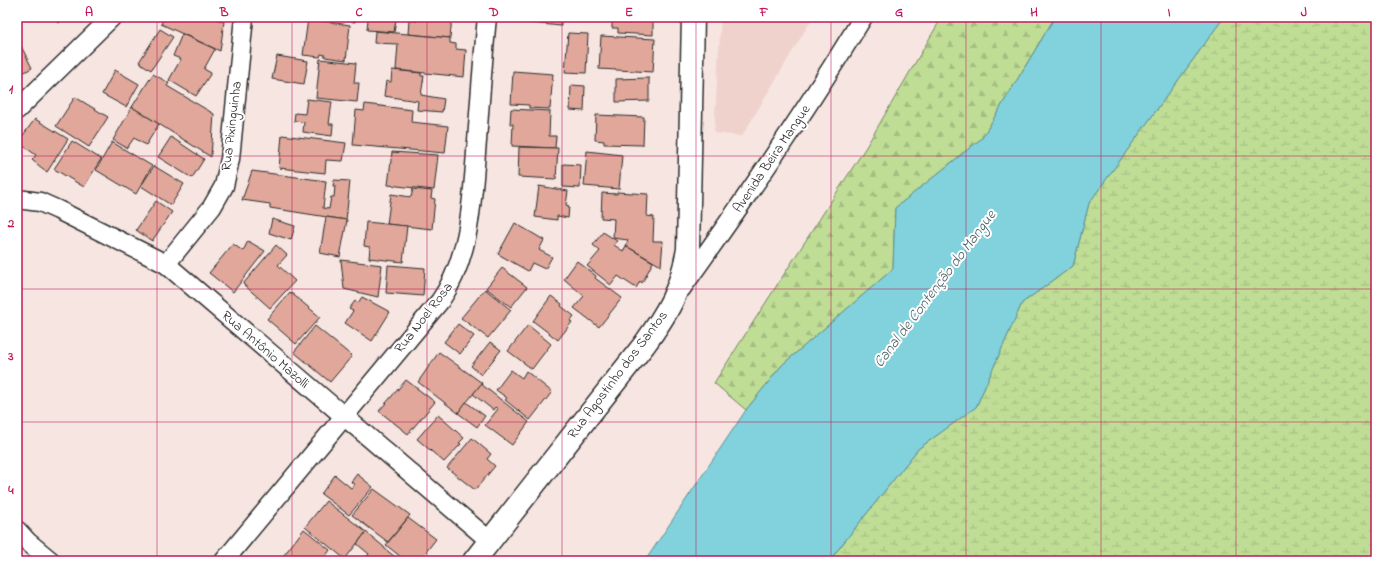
<svg xmlns="http://www.w3.org/2000/svg" width="1393" height="578" font-family="'Indie Flower',sans-serif">
<style>
.built{fill:#efd2cc}
.forest{fill:url(#forest-firs);stroke:#758460}
.wetland{fill:url(#wetland-marsh);stroke:#758460}
.water{fill:#81d2dc;stroke:#5f8f95}
.building{fill:#e0a79a;stroke:#2b2b2b}
.lines{fill:none;stroke-linecap:round;stroke-linejoin:round}
.street-casing{stroke:#2b2b2b;stroke-width:21}
.secondary-casing{stroke:#2b2b2b;stroke-width:25}
.street{stroke:#fff;stroke-width:18}
.secondary{stroke:#fff;stroke-width:22}
.grid{fill:none;stroke:#c2185b;stroke-width:1;stroke-opacity:0.55}
.labels{text-anchor:middle;dominant-baseline:central;stroke-width:4;stroke-linejoin:round;paint-order:stroke}
.street-label{font-size:14px;fill:#2b2b2b;stroke:#fff}
.water-label{font-size:15px;font-style:italic;fill:#455d60;stroke:#fff}
.neatline{fill:none;stroke:#c2185b;stroke-width:1.5}
.grid-label{font-size:13px;text-anchor:middle;font-weight:bold;fill:#c2185b}
</style>
<defs>
<pattern id="forest-firs" width="22" height="20" patternUnits="userSpaceOnUse"><rect width="22" height="20" fill="#bfdd95"/><path d="M5 1l3.5 6h-7zM16 11l3.5 6h-7z" fill="#a4be81"/></pattern>
<pattern id="wetland-marsh" width="20" height="14" patternUnits="userSpaceOnUse"><rect width="20" height="14" fill="#bfdd95"/><path d="M1 5h8M5 5V1M11 12h8M15 12V8" fill="none" stroke="#a4be81"/></pattern>
</defs>
<rect width="100%" height="100%" fill="#f6e5e1"/>
<filter id="ink" filterUnits="userSpaceOnUse"><feTurbulence type="fractalNoise" baseFrequency=".025" numOctaves="2"/><feDisplacementMap in="SourceGraphic" scale="8" xChannelSelector="R" yChannelSelector="G"/><feConvolveMatrix kernelMatrix="1 2 1 2 8 2 1 2 1" color-interpolation-filters="sRGB"/></filter>
<g filter="url(#ink)">
<polygon class="built" points="721,17 813,17 742,136 714,133"/>
<polygon class="forest" points="942,17 1055,17 982,138 895,208 893,269 782,365 746,410 714,383 866,147"/>
<polygon class="wetland" points="1224,17 1376,17 1376,561 829,561 918,449 976,407 1022,303 1073,266 1089,203"/>
<polygon class="water" points="1055,17 1224,17 1089,203 1073,266 1022,303 976,407 918,449 829,561 645,561 746,410 782,365 893,269 895,208 982,138"/>
<g class="building">
<polygon points="53,17 64,17 59,23"/>
<polygon points="164,17 215,17 214,18 224,22 220,51 161,24"/>
<polygon points="315,17 356,17 355,22"/>
<polygon points="417,17 452,17 450,38 408,34 409,20 417,21"/>
<polygon points="522,17 561,17 561,26 522,22"/>
<polygon points="577,17 593,17 593,21 577,20"/>
<polygon points="612,17 653,17 653,35 618,33 618,28 612,28"/>
<polygon points="368,18 396,20 394,32 367,30"/>
<polygon points="308,19 350,25 346,60 325,57 325,55 321,54 320,57 303,55"/>
<polygon points="160,29 173,37 151,70 139,62"/>
<polygon points="375,31 450,38 450,43 456,44 456,49 466,50 464,77 396,70 398,44 374,43"/>
<polygon points="568,33 588,34 586,73 565,72"/>
<polygon points="182,34 215,49 204,69 211,73 196,96 169,80 181,59 173,56"/>
<polygon points="601,36 655,39 653,72 599,69"/>
<polygon points="21,46 32,68 17,76 17,48"/>
<polygon points="277,56 308,61 304,84 272,79"/>
<polygon points="320,59 356,63 354,83 359,83 357,102 316,98"/>
<polygon points="115,70 139,84 126,107 102,94"/>
<polygon points="392,70 421,73 421,76 424,76 421,95 444,99 442,112 417,110 418,101 384,96 386,81 391,82"/>
<polygon points="513,71 553,74 550,109 529,108 529,105 511,104"/>
<polygon points="153,74 169,83 167,86 214,114 211,157 132,107"/>
<polygon points="649,78 649,101 616,102 616,79"/>
<polygon points="571,85 585,86 584,111 570,110"/>
<polygon points="75,97 108,117 89,147 56,126"/>
<polygon points="307,99 332,102 329,124 333,124 332,136 303,132 304,122 294,121 295,113 305,114"/>
<polygon points="365,104 412,110 411,122 448,126 445,153 353,145 356,110 364,111"/>
<polygon points="132,107 159,124 146,145 134,138 127,148 113,140"/>
<polygon points="511,109 550,111 549,136 556,136 555,148 512,146 513,124 510,124"/>
<polygon points="596,115 644,117 643,145 604,144 604,141 595,140"/>
<polygon points="35,119 68,139 47,172 32,160 36,155 18,142"/>
<polygon points="282,135 346,143 343,161 326,160 325,173 279,168"/>
<polygon points="171,137 204,159 192,178 158,157"/>
<polygon points="72,141 101,159 84,187 54,169"/>
<polygon points="112,142 152,166 136,194 96,170"/>
<polygon points="519,147 558,148 556,179 518,177"/>
<polygon points="587,151 622,155 619,189 584,186"/>
<polygon points="392,152 438,155 434,190 388,185"/>
<polygon points="563,164 581,165 580,188 563,187"/>
<polygon points="154,166 184,184 171,205 141,186"/>
<polygon points="252,171 326,181 323,208 329,209 331,197 334,197 335,186 333,186 334,180 350,181 346,220 270,208 270,204 242,200"/>
<polygon points="539,186 568,191 566,205 569,206 568,218 557,216 557,220 535,217"/>
<polygon points="413,189 432,191 431,198 435,199 432,229 387,224 391,194 411,197"/>
<polygon points="617,192 648,194 647,216 654,217 653,241 663,241 661,266 626,246 628,240 613,238 614,219 601,218 602,193 617,194"/>
<polygon points="156,201 172,212 152,241 136,230"/>
<polygon points="326,217 347,220 340,257 320,253"/>
<polygon points="272,219 295,226 291,240 269,233"/>
<polygon points="366,222 407,226 403,262 369,258 370,247 364,246"/>
<polygon points="515,223 544,240 539,250 552,257 545,269 532,263 528,271 498,254"/>
<polygon points="603,232 617,241 614,245 623,251 626,246 653,262 642,283 640,281 636,288 618,276 611,285 587,266 600,251 593,245"/>
<polygon points="248,241 265,251 233,292 209,273 233,244 243,251"/>
<polygon points="276,245 287,255 278,265 295,281 270,308 243,284"/>
<polygon points="341,260 382,265 378,297 344,289"/>
<polygon points="577,261 596,276 595,278 622,298 599,327 574,308 584,296 564,279"/>
<polygon points="388,265 425,268 423,296 386,293"/>
<polygon points="502,268 527,287 511,307 486,288"/>
<polygon points="485,289 511,310 488,338 461,318"/>
<polygon points="290,292 320,317 296,344 267,319"/>
<polygon points="551,296 562,304 561,306 574,316 570,321 572,322 558,340 533,321"/>
<polygon points="362,297 390,312 372,341 345,323 353,311 349,309 355,301 358,303"/>
<polygon points="458,324 474,336 460,354 444,342"/>
<polygon points="528,325 551,344 532,369 508,351"/>
<polygon points="315,326 352,356 330,382 294,352"/>
<polygon points="490,342 501,350 481,375 471,366"/>
<polygon points="439,352 482,383 458,413 418,382"/>
<polygon points="511,370 522,378 526,371 552,392 530,420 505,400 507,398 496,390"/>
<polygon points="406,380 435,402 408,434 379,411"/>
<polygon points="481,384 529,422 512,445 485,425 498,409 495,407 493,410 473,394"/>
<polygon points="466,402 485,416 477,427 458,413"/>
<polygon points="438,415 464,438 459,443 461,444 444,462 417,439"/>
<polygon points="472,438 491,454 487,459 495,466 475,490 447,468"/>
<polygon points="357,474 373,487 349,515 321,494 335,475 351,488 355,484 351,482"/>
<polygon points="374,489 410,515 388,542 352,515"/>
<polygon points="326,501 366,532 345,559 305,527"/>
<polygon points="408,518 436,539 419,561 406,561 386,545"/>
<polygon points="304,529 330,550 322,561 284,561 281,559"/>
<polygon points="366,532 384,547 384,548 400,561 363,561 369,554 357,544"/>
<polygon points="273,557 278,561 270,561"/>
</g>
<g class="lines">
<g class="street-casing">
<g id="street">
<polyline points="17,110 112,17"/>
<polyline points="17,199 40,202 58,210 166,264 490,541"/>
<polyline points="166,264 212,207 224,186 230,159 244,17"/>
<path d="M681 289C745 200 806 111 863 17"/>
<polyline points="17,530 28,542 51,561"/>
<path d="M224 561 440 301C472 255 472 196 477 141 480 100 483 58 487 17"/>
</g>
</g>
<g class="secondary-casing">
<path id="secondary" d="M474 561 644 345C668 312 681 290 688 249L693 17"/>
</g>
<use href="#street" class="street"/>
<use href="#secondary" class="secondary"/>
</g>
</g>
<path class="grid" d="M157 17V561M292 17V561M427 17V561M562 17V561M696 17V561M831 17V561M966 17V561M1101 17V561M1236 17V561M17 156H1376M17 289H1376M17 422H1376"/>
<g class="labels">
<g class="street-label">
<text transform="translate(232 126) rotate(-83)">Rua Pixinguinha</text>
<text transform="translate(772 159) rotate(-56)">Avenida Beira Mangue</text>
<text transform="translate(424 318) rotate(-52)">Rua Noel Rosa</text>
<text transform="translate(265 350) rotate(41)">Rua Antônio Mazolli</text>
<text transform="translate(618 375) rotate(-53)">Rua Agostinho dos Santos</text>
</g>
<g class="water-label">
<text transform="translate(935 289) rotate(-53)">Canal de Contenção do Mangue</text>
</g>
</g>
<rect width="1393" height="578" fill="none" stroke="#fff" stroke-width="44"/>
<rect x="22" y="22" width="1349" height="534" class="neatline"/>
<g class="grid-label">
<text x="89" y="16">A</text>
<text x="224" y="16">B</text>
<text x="359" y="16">C</text>
<text x="494" y="16">D</text>
<text x="629" y="16">E</text>
<text x="764" y="16">F</text>
<text x="899" y="16">G</text>
<text x="1034" y="16">H</text>
<text x="1169" y="16">I</text>
<text x="1304" y="16">J</text>
<text x="11" y="93">1</text>
<text x="11" y="227">2</text>
<text x="11" y="360">3</text>
<text x="11" y="494">4</text>
</g>
</svg>
